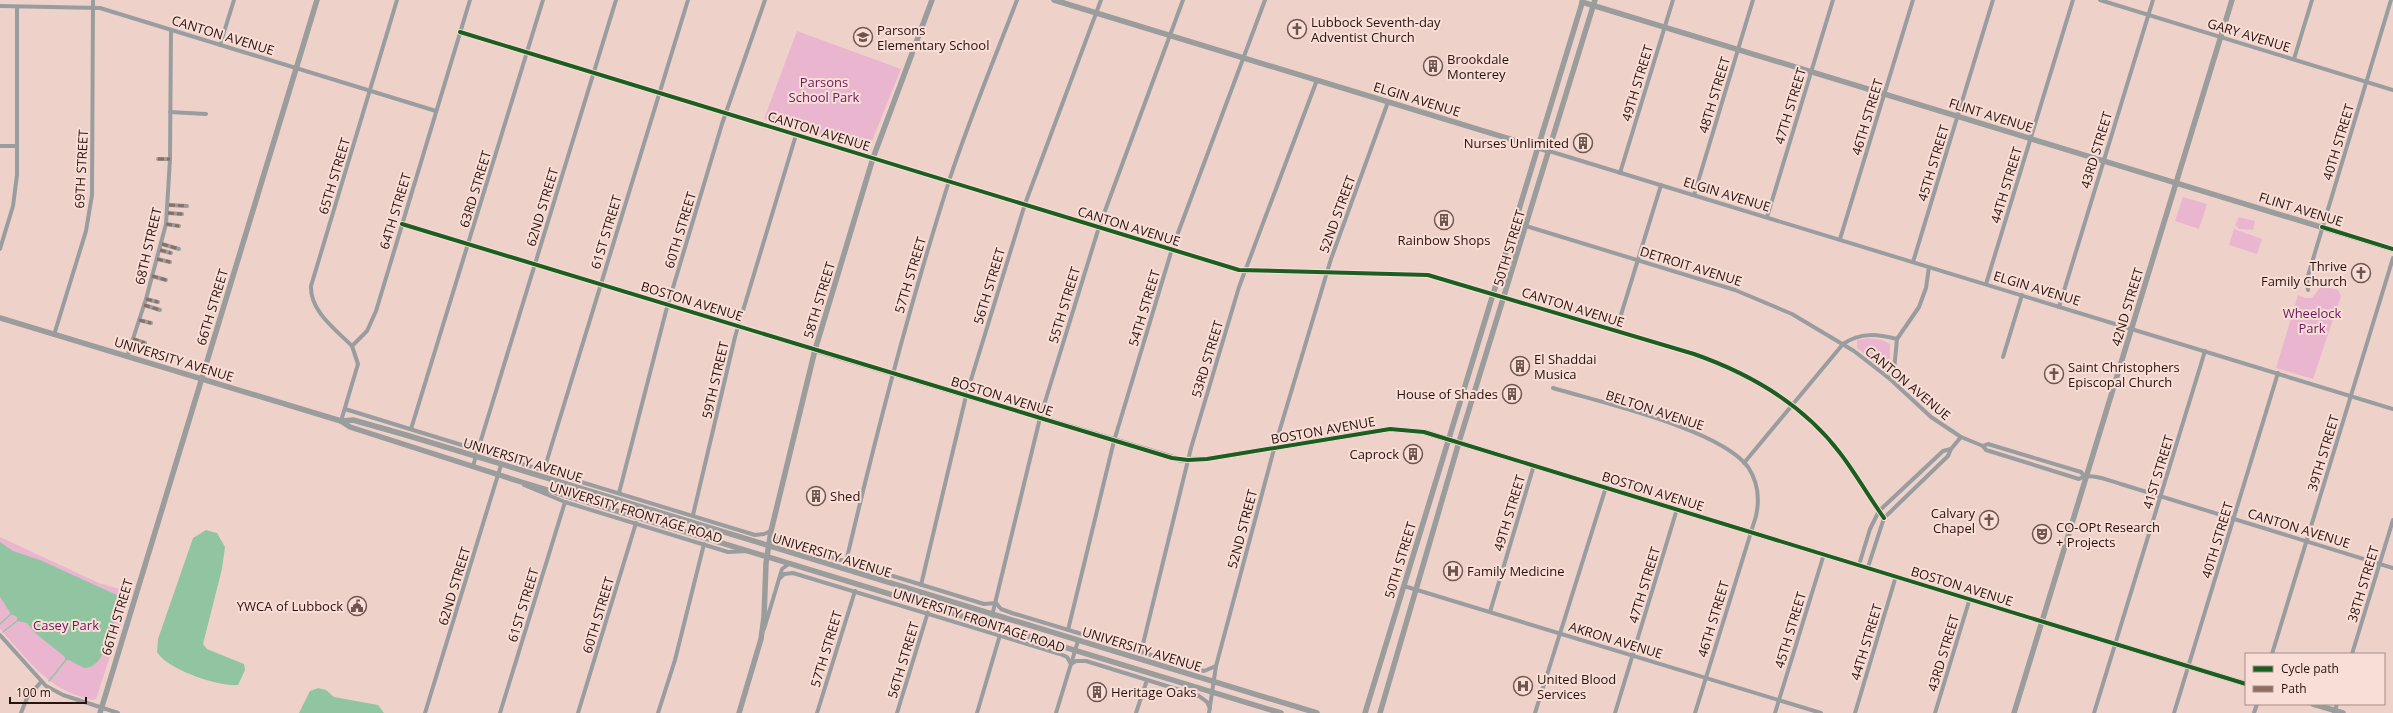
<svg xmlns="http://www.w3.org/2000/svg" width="2393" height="713" font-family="'Open Sans',sans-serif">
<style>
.green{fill:#eab6cf}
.water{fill:#91c5a1}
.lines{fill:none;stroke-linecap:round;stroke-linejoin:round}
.stream{stroke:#91c5a1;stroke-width:1.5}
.street{stroke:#999d9f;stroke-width:4}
.secondary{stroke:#9b9c9c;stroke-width:5.5}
.quiet{stroke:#8d6e63;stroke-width:3;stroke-dasharray:6 3;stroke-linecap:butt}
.cycleway-casing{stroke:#f8ded6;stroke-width:6}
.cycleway{stroke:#1b5e20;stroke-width:4}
.labels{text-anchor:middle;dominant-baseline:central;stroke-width:4;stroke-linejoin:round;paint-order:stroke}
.poi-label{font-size:13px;fill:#29130d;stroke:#f8ded6;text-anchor:start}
.street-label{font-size:13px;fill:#29130d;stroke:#f8ded6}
.park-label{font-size:13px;fill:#6c165c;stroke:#f8ded6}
</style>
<rect width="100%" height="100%" fill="#eed2ca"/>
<g class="green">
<polygon points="797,31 901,69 868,151 764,119"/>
<polygon points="2183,197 2207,204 2199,229 2175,221"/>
<polygon points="2239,217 2255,221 2253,230 2239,229 2235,225"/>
<polygon points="2234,229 2262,239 2257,254 2229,245"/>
<polygon points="2321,286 2338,290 2341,296 2313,379 2276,368 2298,295 2305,298 2312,298"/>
<polygon points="1868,338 1882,340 1890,344 1890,364 1887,368 1883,368 1857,348 1857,340"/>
<path d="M0 537 99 583 131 592 96 699C90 701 84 698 79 696 44 685 24 655 0 629Z"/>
</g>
<g class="water">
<path d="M206 530 217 533 225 547 222 569 203 644 207 649 244 664 245 670 238 685C219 687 166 669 157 652L158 639 193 538Z"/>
<path d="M0 542 13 551 40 560 119 596C116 615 108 669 84 668L69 660 65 661V657L34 632 27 623 17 621V617L11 614 0 597Z"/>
<polygon points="318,688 326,690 334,697 378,705 384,713 299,713 310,691"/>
</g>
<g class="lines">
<g class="stream">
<polyline points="0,624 11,614"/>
<polyline points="3,632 17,621"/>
<polyline points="49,681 65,661"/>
</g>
<g class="street">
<polyline points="2100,0 2393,90"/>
<polyline points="0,6 100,8 436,111"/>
<path d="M460 32 1239 270 1428 275 1694 354C1751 374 1803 404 1840 453 1856 474 1869 497 1884 518"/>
<polyline points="220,45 234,0"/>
<polyline points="2294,59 2312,0"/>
<polyline points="170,112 206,114"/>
<polyline points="0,146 17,146"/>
<polyline points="1549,151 2393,409"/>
<polyline points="158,159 170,159"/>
<polyline points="1620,173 1673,0"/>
<polyline points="1694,195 1753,0"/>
<polyline points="169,205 187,206"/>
<polyline points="168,213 182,214"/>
<polyline points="1767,217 1833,0"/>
<polyline points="166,224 179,226"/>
<polyline points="402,224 815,350"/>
<path d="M1526 226 1735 290 1792 314 1854 351 1890 379 1931 417 1961 437 1983 446 1986 450 2079 479C2090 471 2112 482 2124 485L2393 568"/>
<polyline points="1840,239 1913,0"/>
<polyline points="162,244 179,249"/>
<polyline points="0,249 13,206 17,175 17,7"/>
<polyline points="160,250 171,253"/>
<polyline points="157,259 170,262"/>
<polyline points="1913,262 1993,0"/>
<polyline points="152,276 166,280"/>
<polyline points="1986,284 2073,0"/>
<polyline points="2308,290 2307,279 2391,0"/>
<polyline points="146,299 158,302"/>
<polyline points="144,305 160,310"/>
<polyline points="2059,307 2153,0"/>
<polyline points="139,320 151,323"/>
<polyline points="1616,331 1661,185"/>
<polyline points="54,335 86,231 92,195 93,0"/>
<polyline points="133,339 145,343"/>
<path d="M352 346C335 329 310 311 311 286L397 0"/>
<polyline points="127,357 146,299 166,224 170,159 171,30"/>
<polyline points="2003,357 2022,295"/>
<polyline points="1890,379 1894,370 1897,339 1919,307 1926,288 1929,267"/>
<path d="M1553 388C1599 402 1720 429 1748 467 1758 482 1760 498 1756 516L1695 713"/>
<polyline points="345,409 465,446 480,443 486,453 755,535 764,534 771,531 779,541 984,604 996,603 1001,609 1012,613 1204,671 1216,666"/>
<polyline points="341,421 358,364 352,346 367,331 376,311 470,0"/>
<polyline points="411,429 543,0"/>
<polyline points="1983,446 1988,444 2081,472 2084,476"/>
<path d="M1744 463 1843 344C1861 332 1877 334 1897 339"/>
<polyline points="473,466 616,0"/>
<polyline points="544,470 688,0"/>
<polyline points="524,485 565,502 728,552 748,551"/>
<polyline points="619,493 666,311 722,124 765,0"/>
<polyline points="693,515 735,337 796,135"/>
<path d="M846 562C876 434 909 307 949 181 969 120 994 60 1017 0"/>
<polyline points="1859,565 1870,529 1879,511 1943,451 1951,449"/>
<polyline points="1868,567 1884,518 1948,456 1951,449 1961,437"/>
<polyline points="780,578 784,574 793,573 1060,654 1067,657 1071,664 1076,661 1086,661 1199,696 1207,702 1210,708"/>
<polyline points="921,585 966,396 1025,204 1101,0"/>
<polyline points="1404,586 1821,713"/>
<polyline points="1490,612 1534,465"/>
<polyline points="990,624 1040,418 1099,227 1183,0"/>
<polyline points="764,629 782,569 790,563"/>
<polyline points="1068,630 1114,441 1172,249 1265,0"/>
<polyline points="0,635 46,686 63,695 118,713"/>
<polyline points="1141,652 1191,448 1239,287 1317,80"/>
<polyline points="2272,654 2393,258"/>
<polyline points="2352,654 2393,520"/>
<polyline points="21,713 27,698 41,682"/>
<polyline points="425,713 501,465"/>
<polyline points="500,713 565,502"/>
<polyline points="578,713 636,523"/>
<polyline points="658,713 675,660 704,544"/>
<polyline points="817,713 855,591"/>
<polyline points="897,713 928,612"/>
<polyline points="977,713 1000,635"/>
<polyline points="1056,713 1078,641"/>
<polyline points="1136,713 1147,680"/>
<polyline points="1209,713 1216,666 1274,449 1331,259 1388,102"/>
<polyline points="1535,713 1606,487"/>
<polyline points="1615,713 1677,509"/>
<polyline points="1775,713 1824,554"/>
<polyline points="1855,713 1896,576"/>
<polyline points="1935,713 1970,598"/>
<polyline points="2094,713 2205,351"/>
<polyline points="2174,713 2278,373"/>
<polyline points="2254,713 2257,704"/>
<polyline points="2334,713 2337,704"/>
</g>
<g class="secondary">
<polyline points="1054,0 1549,151"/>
<polyline points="1582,2 2393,249"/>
<polyline points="0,318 341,421 350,427 518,481 1281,713"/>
<polyline points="815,350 1181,460 1207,459 1390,429 1424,432 2246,684"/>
<polyline points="341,421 353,420 406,435 1317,713"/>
<polyline points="2313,704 2343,713"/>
<polyline points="100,713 317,0"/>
<polyline points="739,713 761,639 764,617 766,563 771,531 815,350 873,158 932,0"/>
<polyline points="1365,713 1583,0"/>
<polyline points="1380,713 1459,442 1595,0"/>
<polyline points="2014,713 2232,0"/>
</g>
<g class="quiet">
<polyline points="158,159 170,159"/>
<polyline points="169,205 187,206"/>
<polyline points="168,213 182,214"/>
<polyline points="166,224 179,226"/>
<polyline points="162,244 179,249"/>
<polyline points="160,250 171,253"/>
<polyline points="157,259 170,262"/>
<polyline points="152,276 166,280"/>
<polyline points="146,299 158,302"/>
<polyline points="144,305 160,310"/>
<polyline points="139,320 151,323"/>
<polyline points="133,339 145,343"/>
</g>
<g class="cycleway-casing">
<g id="cycleway">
<path d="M460 32 1239 270 1428 275 1694 354C1751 374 1803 404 1840 453 1856 474 1869 497 1884 518"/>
<polyline points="402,224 1172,458 1188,460 1207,459 1390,429 1424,432 2246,684"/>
<polyline points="2322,227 2393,249"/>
</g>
</g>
<use href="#cycleway" class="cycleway"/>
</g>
<defs>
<g id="church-ring" transform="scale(1)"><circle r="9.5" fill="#f8ded6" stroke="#6e564f" stroke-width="1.5"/><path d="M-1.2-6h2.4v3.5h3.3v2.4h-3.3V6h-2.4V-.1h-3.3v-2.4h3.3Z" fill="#6e564f"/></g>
<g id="school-ring" transform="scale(1)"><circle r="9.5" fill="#f8ded6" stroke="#6e564f" stroke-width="1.5"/><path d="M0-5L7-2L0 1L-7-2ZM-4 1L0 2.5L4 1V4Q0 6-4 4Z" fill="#6e564f"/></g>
<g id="building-ring" transform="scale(1)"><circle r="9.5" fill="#f8ded6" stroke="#6e564f" stroke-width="1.5"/><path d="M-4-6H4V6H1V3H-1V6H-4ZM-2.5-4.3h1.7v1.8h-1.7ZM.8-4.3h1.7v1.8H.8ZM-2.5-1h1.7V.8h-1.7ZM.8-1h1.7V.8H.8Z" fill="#6e564f"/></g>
<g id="theatre-ring" transform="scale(1)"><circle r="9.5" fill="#f8ded6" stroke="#6e564f" stroke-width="1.5"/><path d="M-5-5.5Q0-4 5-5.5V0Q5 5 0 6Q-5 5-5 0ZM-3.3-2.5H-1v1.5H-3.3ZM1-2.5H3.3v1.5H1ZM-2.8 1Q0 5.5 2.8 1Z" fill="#6e564f"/></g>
<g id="hospital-ring" transform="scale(1)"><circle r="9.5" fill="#f8ded6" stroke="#6e564f" stroke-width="1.5"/><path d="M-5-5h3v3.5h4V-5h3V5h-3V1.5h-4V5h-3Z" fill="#6e564f"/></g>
<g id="civic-ring" transform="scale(1)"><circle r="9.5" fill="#f8ded6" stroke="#6e564f" stroke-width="1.5"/><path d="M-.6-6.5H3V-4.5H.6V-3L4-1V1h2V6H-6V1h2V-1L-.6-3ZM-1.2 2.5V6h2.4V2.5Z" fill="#6e564f"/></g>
</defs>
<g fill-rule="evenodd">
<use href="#church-ring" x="1297" y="29"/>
<use href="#school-ring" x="863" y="37"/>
<use href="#building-ring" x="1433" y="66"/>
<use href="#building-ring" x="1583" y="143"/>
<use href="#building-ring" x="1444" y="220"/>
<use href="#church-ring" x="2361" y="273"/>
<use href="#building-ring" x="1520" y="366"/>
<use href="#church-ring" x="2054" y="374"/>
<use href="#building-ring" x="1512" y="394"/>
<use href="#building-ring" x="1413" y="454"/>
<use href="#building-ring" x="816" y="496"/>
<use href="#church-ring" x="1989" y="520"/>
<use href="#theatre-ring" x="2042" y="534"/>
<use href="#hospital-ring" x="1453" y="571"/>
<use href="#civic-ring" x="357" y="606"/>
<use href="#hospital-ring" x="1523" y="686"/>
<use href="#building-ring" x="1097" y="692"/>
</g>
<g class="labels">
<g class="poi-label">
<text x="1311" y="22">Lubbock Seventh-day<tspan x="1311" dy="15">Adventist Church</tspan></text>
<text x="877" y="30">Parsons<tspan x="877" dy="15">Elementary School</tspan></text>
<text x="1447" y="59">Brookdale<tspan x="1447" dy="15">Monterey</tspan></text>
<text x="1569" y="143" text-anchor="end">Nurses Unlimited</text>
<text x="1444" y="240" text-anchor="middle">Rainbow Shops</text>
<text x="2347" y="266" text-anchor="end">Thrive<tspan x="2347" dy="15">Family Church</tspan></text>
<text x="1534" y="359">El Shaddai<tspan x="1534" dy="15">Musica</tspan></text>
<text x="2068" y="367">Saint Christophers<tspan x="2068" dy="15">Episcopal Church</tspan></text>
<text x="1498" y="394" text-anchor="end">House of Shades</text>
<text x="1399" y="454" text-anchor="end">Caprock</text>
<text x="830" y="496">Shed</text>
<text x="1975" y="513" text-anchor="end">Calvary<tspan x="1975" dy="15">Chapel</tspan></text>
<text x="2056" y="527">CO-OPt Research<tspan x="2056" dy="15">+ Projects</tspan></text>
<text x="1467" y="571">Family Medicine</text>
<text x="343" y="606" text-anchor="end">YWCA of Lubbock</text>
<text x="1537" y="679">United Blood<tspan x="1537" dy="15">Services</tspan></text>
<text x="1111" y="692">Heritage Oaks</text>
</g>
<g class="street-label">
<text transform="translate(223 35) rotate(17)">CANTON AVENUE</text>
<text transform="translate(2249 35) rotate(17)">GARY AVENUE</text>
<text transform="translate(1637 83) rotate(-73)">49TH STREET</text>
<text transform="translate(1714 95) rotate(-73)">48TH STREET</text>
<text transform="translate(1417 99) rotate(17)">ELGIN AVENUE</text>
<text transform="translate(1790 106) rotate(-73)">47TH STREET</text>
<text transform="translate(1991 115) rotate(17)">FLINT AVENUE</text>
<text transform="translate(1867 117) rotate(-73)">46TH STREET</text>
<text transform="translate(819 131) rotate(17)">CANTON AVENUE</text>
<text transform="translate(2338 142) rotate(-73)">40TH STREET</text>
<text transform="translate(2096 150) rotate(-73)">43RD STREET</text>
<text transform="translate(1933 163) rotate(-73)">45TH STREET</text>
<text transform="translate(81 169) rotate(-87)">69TH STREET</text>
<text transform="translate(334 176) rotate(-73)">65TH STREET</text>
<text transform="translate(2006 185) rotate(-73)">44TH STREET</text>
<text transform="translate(475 189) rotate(-73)">63RD STREET</text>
<text transform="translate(1727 194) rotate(17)">ELGIN AVENUE</text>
<text transform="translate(542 207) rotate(-73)">62ND STREET</text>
<text transform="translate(2301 209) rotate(17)">FLINT AVENUE</text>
<text transform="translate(395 211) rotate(-73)">64TH STREET</text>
<text transform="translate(1337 214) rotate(-70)">52ND STREET</text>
<text transform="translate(1129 226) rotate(17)">CANTON AVENUE</text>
<text transform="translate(680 230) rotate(-73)">60TH STREET</text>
<text transform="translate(606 232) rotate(-73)">61ST STREET</text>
<text transform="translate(148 246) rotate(-77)">68TH STREET</text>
<text transform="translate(1509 248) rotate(-73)">50TH STREET</text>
<text transform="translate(1691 266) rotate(17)">DETROIT AVENUE</text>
<text transform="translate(910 275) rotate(-73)">57TH STREET</text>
<text transform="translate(989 286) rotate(-73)">56TH STREET</text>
<text transform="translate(2037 288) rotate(17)">ELGIN AVENUE</text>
<text transform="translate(819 300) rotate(-73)">58TH STREET</text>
<text transform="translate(692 301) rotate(17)">BOSTON AVENUE</text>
<text transform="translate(1064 305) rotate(-73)">55TH STREET</text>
<text transform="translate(212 307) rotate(-73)">66TH STREET</text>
<text transform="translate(1573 307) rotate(17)">CANTON AVENUE</text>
<text transform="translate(2127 307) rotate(-73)">42ND STREET</text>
<text transform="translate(1144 308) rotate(-73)">54TH STREET</text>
<text transform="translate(174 359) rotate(17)">UNIVERSITY AVENUE</text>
<text transform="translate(1207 359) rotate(-73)">53RD STREET</text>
<text transform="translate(715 380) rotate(-77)">59TH STREET</text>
<text transform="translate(1908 383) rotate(40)">CANTON AVENUE</text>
<text transform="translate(1002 396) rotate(17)">BOSTON AVENUE</text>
<text transform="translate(1655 410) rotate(18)">BELTON AVENUE</text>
<text transform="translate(1323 430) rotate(-10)">BOSTON AVENUE</text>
<text transform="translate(2323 453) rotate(-73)">39TH STREET</text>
<text transform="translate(523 460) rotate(17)">UNIVERSITY AVENUE</text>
<text transform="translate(2158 472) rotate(-73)">41ST STREET</text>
<text transform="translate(1653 491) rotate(17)">BOSTON AVENUE</text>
<text transform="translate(636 512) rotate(17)">UNIVERSITY FRONTAGE ROAD</text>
<text transform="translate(1509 513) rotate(-73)">49TH STREET</text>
<text transform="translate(2299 528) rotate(17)">CANTON AVENUE</text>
<text transform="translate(1242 529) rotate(-75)">52ND STREET</text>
<text transform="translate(2217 540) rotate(-73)">40TH STREET</text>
<text transform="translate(832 555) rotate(17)">UNIVERSITY AVENUE</text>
<text transform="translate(1400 560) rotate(-73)">50TH STREET</text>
<text transform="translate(2363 584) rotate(-73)">38TH STREET</text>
<text transform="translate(1644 585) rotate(-73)">47TH STREET</text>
<text transform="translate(454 586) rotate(-73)">62ND STREET</text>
<text transform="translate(1962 586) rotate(17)">BOSTON AVENUE</text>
<text transform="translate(523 605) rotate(-73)">61ST STREET</text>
<text transform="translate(598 615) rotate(-73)">60TH STREET</text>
<text transform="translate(117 617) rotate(-73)">66TH STREET</text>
<text transform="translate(1713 619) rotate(-73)">46TH STREET</text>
<text transform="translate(979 620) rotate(18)">UNIVERSITY FRONTAGE ROAD</text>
<text transform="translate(1790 630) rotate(-73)">45TH STREET</text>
<text transform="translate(1616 640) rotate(17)">AKRON AVENUE</text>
<text transform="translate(1866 642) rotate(-73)">44TH STREET</text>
<text transform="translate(826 649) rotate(-73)">57TH STREET</text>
<text transform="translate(1142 649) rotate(17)">UNIVERSITY AVENUE</text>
<text transform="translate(1943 653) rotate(-73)">43RD STREET</text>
<text transform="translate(903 660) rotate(-73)">56TH STREET</text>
</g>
<g class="park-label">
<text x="824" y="82">Parsons<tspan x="824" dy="15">School Park</tspan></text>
<text x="2312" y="313">Wheelock<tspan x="2312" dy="15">Park</tspan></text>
<text x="66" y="625">Casey Park</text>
</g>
</g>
<rect x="2245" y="653" width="140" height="52" fill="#f8ded6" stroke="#a58d86"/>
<rect x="2253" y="666" width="20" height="6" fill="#1b5e20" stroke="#a58d86"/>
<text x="2281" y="673" font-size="12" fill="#29130d">Cycle path</text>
<rect x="2253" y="686" width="20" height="6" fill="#8d6e63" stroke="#a58d86"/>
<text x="2281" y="693" font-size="12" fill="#29130d">Path</text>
<path d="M10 697v6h76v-6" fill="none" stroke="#29130d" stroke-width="2"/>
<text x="16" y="697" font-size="12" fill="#29130d" stroke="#f8ded6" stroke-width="3" paint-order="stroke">100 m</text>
</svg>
